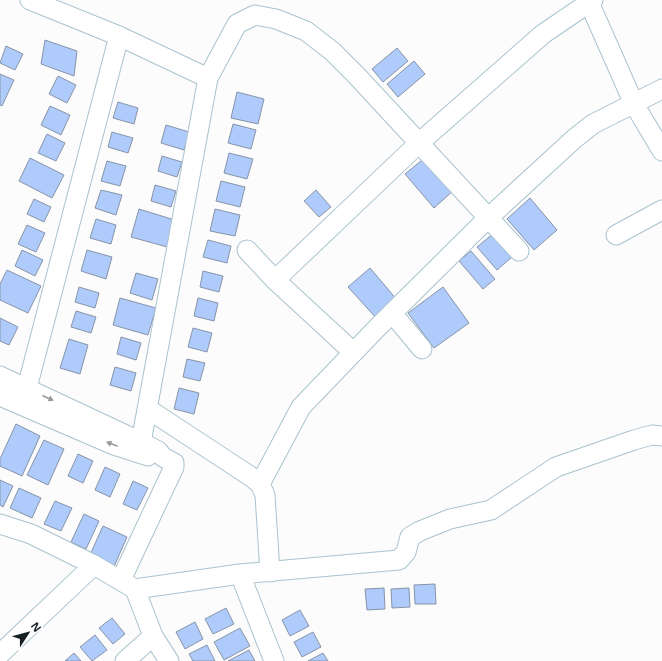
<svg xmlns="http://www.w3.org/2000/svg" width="662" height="661" font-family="'Noto Sans',sans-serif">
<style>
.building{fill:#aecbfc;stroke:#8794a8}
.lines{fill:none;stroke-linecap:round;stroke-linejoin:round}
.minor-casing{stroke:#a9c3cf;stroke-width:21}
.minor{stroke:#fff;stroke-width:19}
.oneway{fill:#969a9c}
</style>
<rect width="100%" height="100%" fill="#fcfcfc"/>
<g class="building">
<polygon points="45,40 77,51 74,76 41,64"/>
<polygon points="6,46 23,54 15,70 0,63"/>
<polygon points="397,48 408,61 383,82 372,69"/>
<polygon points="414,61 425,74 398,97 387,84"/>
<polygon points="0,74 14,80 2,106 0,105"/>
<polygon points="58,76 76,85 67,103 49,94"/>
<polygon points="237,92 264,99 258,124 231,118"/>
<polygon points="118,102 138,108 134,124 113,118"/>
<polygon points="50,106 70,115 61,135 41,125"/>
<polygon points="233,124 256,130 251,149 228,143"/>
<polygon points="166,125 189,132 184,150 161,143"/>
<polygon points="112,132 133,138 128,153 108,147"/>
<polygon points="47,134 65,143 56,161 38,153"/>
<polygon points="229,153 253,159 247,179 224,173"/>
<polygon points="162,156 182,162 177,177 158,171"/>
<polygon points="427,156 455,189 434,208 405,174"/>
<polygon points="30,158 64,175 52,198 19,181"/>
<polygon points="107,161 126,166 120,186 101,181"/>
<polygon points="221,181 245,187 240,207 216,201"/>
<polygon points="155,185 176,191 171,207 151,201"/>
<polygon points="101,190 122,195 116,215 95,208"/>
<polygon points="316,190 331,207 319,217 304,201"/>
<polygon points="530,198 557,230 534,250 507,219"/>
<polygon points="34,199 51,207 44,222 27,214"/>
<polygon points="139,209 178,221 171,248 131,237"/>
<polygon points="215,209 240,215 235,236 210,231"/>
<polygon points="96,219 116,225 111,244 90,238"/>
<polygon points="27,225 45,233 36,252 18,244"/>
<polygon points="494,233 513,256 497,270 477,247"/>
<polygon points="208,240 231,246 227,263 203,257"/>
<polygon points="22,250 43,260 35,276 15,266"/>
<polygon points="87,250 112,257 106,279 81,271"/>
<polygon points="471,251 495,279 483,289 459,261"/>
<polygon points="370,268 398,301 377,319 348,287"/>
<polygon points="7,270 41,286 28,313 0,300 0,284"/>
<polygon points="203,271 223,276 219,292 200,287"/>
<polygon points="136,273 158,279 152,300 130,293"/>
<polygon points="79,287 99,293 95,308 75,302"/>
<polygon points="443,287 469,323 434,348 408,313"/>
<polygon points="120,298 156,308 148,335 113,325"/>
<polygon points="198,298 218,303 214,321 194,316"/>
<polygon points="76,311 96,317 91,333 71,327"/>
<polygon points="0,318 18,327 9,345 0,341"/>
<polygon points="193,328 212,333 207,352 188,347"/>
<polygon points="121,337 141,343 136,360 117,354"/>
<polygon points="69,339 88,345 80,374 60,368"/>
<polygon points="187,359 205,363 200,381 183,377"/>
<polygon points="115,367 136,373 131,391 110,385"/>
<polygon points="179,388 199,393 194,414 174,409"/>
<polygon points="16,424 40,436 22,476 0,466 0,459"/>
<polygon points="44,440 64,449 48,485 27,475"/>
<polygon points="78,454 93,461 83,483 68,476"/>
<polygon points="105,467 120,474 110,497 95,490"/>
<polygon points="0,480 13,486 3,507 0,505"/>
<polygon points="133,481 148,488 137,510 123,504"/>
<polygon points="19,488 41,498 32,518 10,508"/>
<polygon points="55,501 72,508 61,531 44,524"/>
<polygon points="84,514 99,521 86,549 71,542"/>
<polygon points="103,526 127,537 113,569 89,557"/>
<polygon points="435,584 436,604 415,604 414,585"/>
<polygon points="384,588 385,609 367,610 365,589"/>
<polygon points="409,588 410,607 392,608 391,589"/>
<polygon points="226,608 234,624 213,634 205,619"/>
<polygon points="300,610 309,626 290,636 282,620"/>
<polygon points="112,618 125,634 113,644 99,628"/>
<polygon points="195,622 203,639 185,649 176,632"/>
<polygon points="240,628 250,646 224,660 214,642"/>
<polygon points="313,632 321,647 302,657 294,642"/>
<polygon points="95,635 107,650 92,661 80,647"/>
<polygon points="207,645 215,661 193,661 189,654"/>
<polygon points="249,650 255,661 228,661"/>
<polygon points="74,653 81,661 65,661"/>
<polygon points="323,653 328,661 308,661"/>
</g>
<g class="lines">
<g class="minor-casing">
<g id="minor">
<polyline points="30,0 119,36 208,78"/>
<polyline points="588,0 634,104 662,151"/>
<polyline points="616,235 662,210"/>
<polyline points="247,250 275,280 353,352"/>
<polyline points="275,280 419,143 543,34 593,0"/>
<polyline points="392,313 422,349"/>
<polyline points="0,376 141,442 158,451 163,457 174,463 174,467 121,580"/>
<polyline points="27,388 119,36"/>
<polyline points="0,396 114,445 148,456"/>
<polyline points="148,409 253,478 260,484 265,495 270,572"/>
<polyline points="139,453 208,78 237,24 255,15 276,19 306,31 332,51 357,76 519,251"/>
<polyline points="260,484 301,407 376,329 488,218 574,139 593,124 662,89"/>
<polyline points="0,524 31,534 94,565 135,589 240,574 399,560 406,552 410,537 420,531 450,519 491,510 556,467 634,440 652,435 662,436"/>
<polyline points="240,574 274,661"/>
<polyline points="135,589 153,636 169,661"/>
<polyline points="0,654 94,565"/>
<polyline points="125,661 153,636"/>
</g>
</g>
<use href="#minor" class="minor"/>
</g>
<defs><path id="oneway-solid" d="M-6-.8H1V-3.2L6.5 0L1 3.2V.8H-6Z"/></defs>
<g class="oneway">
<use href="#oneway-solid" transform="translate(48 398) rotate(24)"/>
<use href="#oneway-solid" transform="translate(112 444) rotate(-159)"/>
</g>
<g transform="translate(28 633) rotate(54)" stroke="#ffffff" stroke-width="3" paint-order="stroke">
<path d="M0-3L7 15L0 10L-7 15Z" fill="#161f24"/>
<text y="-6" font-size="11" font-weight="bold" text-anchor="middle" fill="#161f24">N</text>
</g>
</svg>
